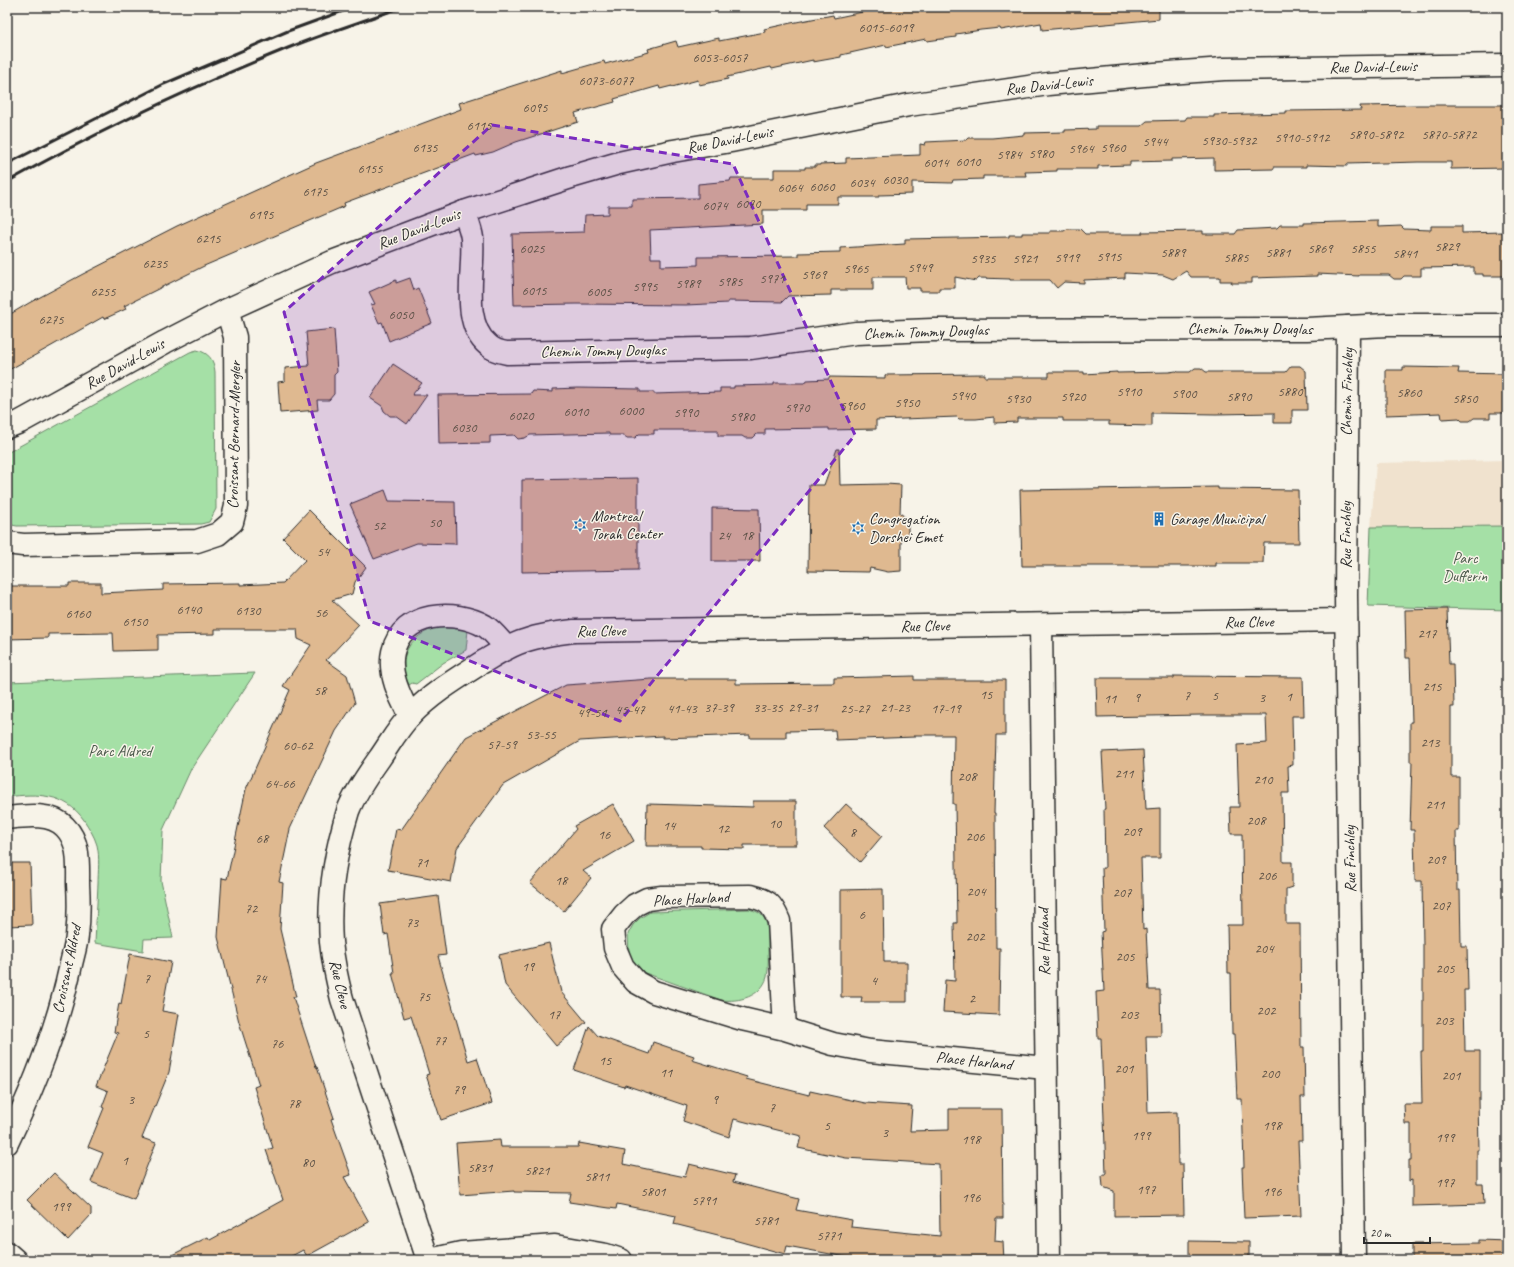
<svg xmlns="http://www.w3.org/2000/svg" width="1514" height="1267" font-family="Caveat,sans-serif">
<style>
.built{fill:#f0e2ce}
.green{fill:#a5e0a6;stroke:#688668}
.building{fill:#dfb990;stroke:#2b2b2b}
.lines{fill:none;stroke-linecap:round;stroke-linejoin:round}
.street-casing{stroke:#2b2b2b;stroke-width:25}
.street{stroke:#f7f3e8;stroke-width:22}
.rail{stroke:#2b2b2b;stroke-width:3}
.marked{fill:#7b2cbf;fill-opacity:0.2;stroke:#7b2cbf;stroke-width:3;stroke-dasharray:8 5;stroke-linejoin:round}
.labels{text-anchor:middle;dominant-baseline:central;stroke-width:3;stroke-linejoin:round;paint-order:stroke}
.number-label{font-size:14px;fill:#584e44}
.street-label{font-size:16px;fill:#2b2b2b;stroke:#f7f3e8}
.poi-label{font-size:16px;fill:#2b2b2b;stroke:#f7f3e8;text-anchor:start}
.park-label{font-size:16px;fill:#4a584a;stroke:#f7f3e8}
</style>
<rect width="100%" height="100%" fill="#f7f3e8"/>
<filter id="ink" filterUnits="userSpaceOnUse"><feTurbulence type="fractalNoise" baseFrequency=".025" numOctaves="2"/><feDisplacementMap in="SourceGraphic" scale="8" xChannelSelector="R" yChannelSelector="G"/><feConvolveMatrix kernelMatrix="1 2 1 2 8 2 1 2 1" color-interpolation-filters="sRGB"/></filter>
<g filter="url(#ink)">
<polygon class="built" points="1507,460 1507,526 1371,527 1376,463"/>
<g class="green">
<path d="M197 350C209 353 214 360 215 372L216 509 209 522 201 524 17 526 7 524V453L190 352Z"/>
<polygon points="1507,526 1507,610 1368,606 1371,527"/>
<path d="M438 627 468 630 466 650 443 663 416 684 412 683 409 685C395 657 410 635 438 627Z"/>
<path d="M255 673 191 769 163 830 161 881 173 938 144 939 143 951 95 943C96 923 97 904 98 884 98 872 100 857 97 845 94 835 89 828 84 820 65 793 37 793 7 797V682Z"/>
<path d="M749 909C755 911 760 912 764 918 769 926 768 936 768 945 768 955 769 967 767 977 761 997 739 1002 721 1000L645 973 633 962 629 953 628 934 633 925 640 918 650 912Z"/>
</g>
<g class="building">
<polygon points="886,7 1159,7 1159,19 1042,30 1041,23 1001,30 1000,28 981,30 956,34 956,37 927,41 926,39 886,47 886,45 841,55 841,57 813,62 813,60 772,69 771,67 727,77 728,79 699,85 698,80 672,87 672,86 660,89 659,86 614,99 615,102 575,113 578,122 516,142 493,152 476,156 475,154 344,203 345,206 204,266 124,306 126,309 104,319 103,317 7,371 7,316 29,303 83,274 177,226 316,163 461,109 459,103 562,70 562,73 604,61 605,64 649,52 648,49 676,41 678,47 719,38 719,41 765,32 764,29 791,23 833,15 834,18"/>
<polygon points="1418,105 1507,105 1507,168 1451,169 1451,162 1418,162 1347,164 1347,166 1306,165 1306,167 1274,167 1274,169 1214,170 1214,158 1172,159 1172,161 1130,162 1130,165 1098,166 1098,169 1057,169 1057,171 1025,172 1026,176 983,176 983,179 953,180 952,183 912,182 912,194 879,195 879,197 838,197 838,204 806,204 806,210 763,210 763,224 650,230 651,258 661,258 661,266 698,265 698,257 798,256 798,253 840,252 840,248 905,244 905,239 1009,237 1009,235 1022,235 1022,233 1050,233 1050,231 1064,231 1067,229 1080,229 1085,234 1142,234 1142,232 1203,231 1203,234 1235,234 1238,230 1277,228 1280,225 1304,225 1304,223 1378,221 1378,227 1401,226 1404,229 1431,230 1431,226 1462,226 1462,233 1505,232 1506,276 1483,276 1483,274 1474,274 1474,267 1421,268 1421,276 1404,276 1401,279 1394,279 1389,275 1359,275 1359,276 1317,274 1317,276 1252,278 1252,283 1231,283 1232,281 1220,281 1220,277 1191,277 1186,271 1173,279 1163,275 1125,273 1125,278 1084,280 1084,283 1064,282 1057,288 1050,280 1010,280 1010,279 979,278 976,281 955,277 955,288 939,288 939,291 920,291 920,288 906,288 905,277 873,277 873,290 831,290 831,295 788,296 782,302 728,301 728,303 686,305 577,304 514,305 512,234 584,232 585,215 608,214 608,206 632,206 632,199 698,198 698,184 730,181 731,178 774,178 774,169 805,169 805,167 815,167 815,165 820,165 820,164 846,163 846,158 920,155 920,144 925,145 926,142 966,140 968,138 992,138 1024,135 1024,133 1065,132 1065,130 1096,129 1096,126 1141,126 1147,121 1185,120 1187,117 1214,117 1214,115 1286,113 1286,111 1361,110 1360,106"/>
<polygon points="410,278 414,290 418,288 432,323 389,341 382,322 379,323 371,305 375,304 369,292 396,280 396,283"/>
<polygon points="334,329 337,372 334,375 334,394 329,400 317,400 318,410 280,413 278,382 285,381 285,368 309,366 306,332"/>
<polygon points="393,364 422,383 412,395 427,395 407,424 396,416 390,416 384,411 382,406 370,398"/>
<polygon points="1291,366 1300,366 1306,371 1307,410 1292,410 1292,423 1274,423 1274,413 1216,414 1152,413 1152,426 1109,425 1109,421 1063,421 1063,418 1017,418 1017,422 994,423 994,417 976,419 959,419 957,417 876,420 876,429 829,430 829,428 765,429 765,434 757,434 753,438 745,438 742,436 718,436 718,430 654,430 654,434 639,434 635,438 627,438 623,435 609,435 609,433 530,435 525,438 518,439 514,435 490,436 490,443 439,444 438,395 531,394 533,391 553,392 553,389 577,388 640,389 640,392 654,392 654,394 720,392 720,388 734,388 734,386 774,385 774,383 805,383 807,380 829,379 829,377 885,378 885,375 985,374 985,377 1049,377 1049,372 1084,372 1084,374 1117,372 1117,373 1169,372 1176,371 1178,372 1190,372 1195,368 1201,368 1206,372 1286,372"/>
<polygon points="1403,367 1459,368 1458,373 1507,374 1507,413 1490,413 1490,418 1474,418 1470,421 1462,421 1459,418 1442,419 1441,413 1386,415 1386,370 1403,370"/>
<polygon points="837,449 839,449 840,485 886,484 901,485 900,513 905,517 908,524 908,532 905,538 901,542 901,571 888,572 870,568 869,572 808,571 809,485 824,485"/>
<polygon points="638,478 638,570 522,572 522,480"/>
<polygon points="1218,487 1218,489 1298,490 1299,543 1264,543 1263,563 1216,563 1216,566 1022,566 1020,490"/>
<polygon points="385,490 389,501 455,502 456,544 417,543 374,559 350,504"/>
<polygon points="712,508 759,509 760,561 712,561"/>
<polygon points="309,510 366,567 355,582 352,594 332,600 359,625 326,660 347,675 355,703 336,731 290,829 279,882 283,883 280,929 296,997 293,997 316,1067 317,1067 334,1118 331,1119 351,1175 344,1177 369,1222 307,1256 303,1250 284,1260 162,1260 208,1237 210,1240 283,1200 266,1150 273,1148 254,1087 259,1085 239,1022 218,937 222,878 227,879 246,789 290,690 283,686 311,645 298,639 297,629 215,629 215,634 158,635 158,650 114,651 113,633 48,634 48,638 7,639 7,586 69,586 69,583 101,583 101,593 163,590 163,584 240,583 240,585 283,583 305,560 283,538"/>
<polygon points="1447,609 1449,664 1453,664 1454,707 1451,707 1451,777 1459,777 1459,831 1456,831 1457,890 1460,890 1461,946 1467,946 1468,990 1464,990 1465,1051 1480,1051 1480,1099 1478,1099 1479,1150 1477,1150 1477,1184 1483,1184 1484,1204 1412,1206 1412,1180 1409,1181 1409,1160 1411,1160 1411,1124 1405,1124 1404,1104 1422,1104 1421,1051 1423,1051 1423,946 1422,881 1415,881 1414,830 1410,830 1412,762 1410,762 1410,722 1412,722 1410,658 1406,658 1405,610"/>
<polygon points="914,676 914,680 1005,680 1005,735 996,735 994,813 995,813 996,948 1000,948 999,1015 943,1012 945,980 955,981 954,923 957,923 955,804 953,804 954,735 915,735 915,737 836,740 835,730 786,731 786,738 750,738 750,735 663,738 663,736 580,741 503,785 457,848 451,882 388,870 396,829 401,830 466,737 566,685 651,679 736,679 736,684 834,683 834,678"/>
<polygon points="1174,676 1303,677 1304,716 1292,716 1293,765 1288,766 1289,793 1282,793 1283,862 1292,862 1292,887 1286,889 1286,924 1300,924 1301,1047 1304,1047 1305,1097 1301,1097 1302,1141 1298,1141 1301,1216 1244,1218 1242,1167 1244,1167 1242,1099 1237,1099 1234,1034 1232,1034 1231,973 1228,973 1227,925 1243,925 1242,834 1231,834 1230,807 1239,807 1237,745 1267,743 1266,715 1201,715 1097,717 1096,678 1174,678"/>
<polygon points="1143,750 1146,809 1160,808 1160,858 1141,858 1143,930 1146,929 1149,990 1160,990 1161,1036 1146,1036 1148,1113 1177,1112 1178,1164 1183,1164 1184,1215 1114,1216 1114,1191 1103,1187 1102,1176 1106,1173 1101,1038 1098,1038 1096,992 1104,991 1101,932 1104,931 1102,868 1105,868 1104,809 1105,809 1102,752"/>
<polygon points="753,801 796,801 796,845 744,845 744,849 701,848 701,846 646,846 647,804 753,807"/>
<polygon points="613,804 634,841 583,871 591,878 564,911 530,883 576,829 574,826"/>
<polygon points="846,804 882,836 860,862 824,828"/>
<polygon points="7,863 30,863 32,925 7,926"/>
<polygon points="883,889 884,962 907,962 907,1002 861,1002 862,997 841,997 841,890"/>
<polygon points="438,896 446,955 438,956 468,1061 477,1058 492,1103 441,1120 426,1075 429,1074 411,1016 404,1018 392,973 394,973 388,934 384,935 380,904"/>
<polygon points="549,943 561,992 586,1022 556,1046 505,985 499,955"/>
<polygon points="130,954 171,962 162,1011 179,1014 169,1072 142,1138 156,1143 134,1199 91,1182 103,1153 88,1147 104,1108 102,1107 108,1091 96,1086 118,1033 114,1032 119,1003 121,1004"/>
<polygon points="589,1026 598,1036 649,1054 653,1042 694,1056 692,1060 747,1077 746,1079 809,1095 810,1091 865,1103 912,1106 910,1131 949,1130 949,1109 1002,1109 1003,1218 996,1218 995,1241 1003,1242 1004,1260 863,1260 787,1246 785,1254 734,1240 734,1239 674,1224 676,1216 617,1204 616,1209 569,1202 571,1193 514,1192 514,1191 460,1195 456,1143 500,1140 501,1147 578,1147 579,1143 625,1151 623,1164 685,1177 689,1164 735,1175 733,1182 799,1199 796,1210 852,1220 851,1227 940,1236 939,1164 846,1158 798,1148 801,1136 734,1119 729,1137 683,1121 687,1106 625,1085 624,1087 574,1070"/>
<polygon points="54,1173 91,1208 91,1215 68,1240 27,1200"/>
<polygon points="1479,1240 1507,1241 1507,1260 1412,1260 1412,1244 1479,1243"/>
<polygon points="1189,1241 1249,1242 1249,1260 1189,1260"/>
</g>
<g class="lines">
<g class="street-casing">
<g id="street">
<path d="M464 212C467 220 471 229 472 238 475 270 460 322 488 345 493 350 501 352 507 353L751 348 856 333 932 330 1307 329 1387 325H1507"/>
<polyline points="1348,327 1346,595 1354,1260"/>
<polyline points="7,427 20,422 165,342 227,310 332,262 464,212 571,177 619,163 673,151 731,141 909,105 1048,84 1155,74 1224,69 1507,65"/>
<polyline points="7,543 23,545 197,541 218,534 232,522 236,506 235,337 227,310"/>
<polyline points="1041,625 1049,1260"/>
<path d="M410 716C400 697 388 673 393 652 402 611 455 609 485 626 493 631 500 641 507 648"/>
<path d="M7 818C25 816 51 812 65 827 80 842 78 864 78 884 79 901 79 919 77 936 76 947 72 958 70 969 57 1029 34 1087 7 1143"/>
<path d="M785 1029 779 921C772 904 768 900 750 896L662 897 647 899 635 905 624 915 613 929 615 948 623 967 636 982 654 992 742 1019 785 1029 833 1044 870 1051 1046 1068"/>
<polyline points="7,1253 15,1260"/>
<path d="M428 1260 342 999C337 980 333 962 331 942 328 898 335 853 348 811 354 795 369 773 379 759 389 745 398 728 411 715 431 694 456 679 481 663 495 655 508 646 524 641 540 635 557 633 574 631L1346 620"/>
<polyline points="430,1260 461,1253 555,1246 606,1255 621,1260"/>
</g>
</g>
<use href="#street" class="street"/>
<g class="rail">
<polyline points="7,164 164,84 288,31 354,7"/>
<path d="M7 182C98 131 192 87 288 48 325 33 364 21 402 7"/>
</g>
</g>
</g>
<path class="marked" d="M492 125 733 164 855 435 620 721 370 621 284 312Z"/>
<defs>
<g id="building-bare" transform="scale(1.08)"><path d="M-4-6H4V6H1V3H-1V6H-4ZM-2.5-4.3h1.7v1.8h-1.7ZM.8-4.3h1.7v1.8H.8ZM-2.5-1h1.7V.8h-1.7ZM.8-1h1.7V.8H.8Z" fill="#1f6fb2" stroke="#f7f3e8" stroke-width="2.5" paint-order="stroke"/></g>
<g id="synagogue-bare" transform="scale(1.08)"><path d="M0-6.5L5.6 3.2H-5.6ZM0 6.5L5.6-3.2H-5.6Z" fill="#1f6fb2" stroke="#f7f3e8" stroke-width="2.5" paint-order="stroke"/></g>
</defs>
<g fill-rule="evenodd">
<use href="#building-bare" x="1159" y="519"/>
<use href="#synagogue-bare" x="580" y="525"/>
<use href="#synagogue-bare" x="858" y="528"/>
</g>
<g class="labels">
<g class="number-label">
<text x="886" y="27">6015-6019</text>
<text x="720" y="57">6053-6057</text>
<text x="606" y="80">6073-6077</text>
<text x="535" y="107">6095</text>
<text x="479" y="125">6115</text>
<text x="1376" y="134">5890-5892</text>
<text x="1449" y="134">5870-5872</text>
<text x="1302" y="137">5910-5912</text>
<text x="1229" y="140">5930-5932</text>
<text x="1155" y="141">5944</text>
<text x="425" y="147">6135</text>
<text x="1113" y="147">5960</text>
<text x="1081" y="148">5964</text>
<text x="1041" y="153">5980</text>
<text x="1009" y="154">5984</text>
<text x="968" y="161">6010</text>
<text x="936" y="162">6014</text>
<text x="370" y="168">6155</text>
<text x="895" y="179">6030</text>
<text x="862" y="182">6034</text>
<text x="822" y="186">6060</text>
<text x="790" y="187">6064</text>
<text x="315" y="191">6175</text>
<text x="748" y="203">6070</text>
<text x="715" y="205">6074</text>
<text x="261" y="214">6195</text>
<text x="208" y="238">6215</text>
<text x="1447" y="246">5829</text>
<text x="532" y="248">6025</text>
<text x="1320" y="248">5869</text>
<text x="1363" y="248">5855</text>
<text x="1173" y="252">5889</text>
<text x="1278" y="252">5881</text>
<text x="1405" y="253">5841</text>
<text x="1109" y="256">5915</text>
<text x="1067" y="257">5919</text>
<text x="1236" y="257">5885</text>
<text x="983" y="258">5935</text>
<text x="1025" y="258">5921</text>
<text x="155" y="263">6235</text>
<text x="920" y="267">5949</text>
<text x="856" y="268">5965</text>
<text x="814" y="274">5969</text>
<text x="772" y="278">5971</text>
<text x="730" y="281">5985</text>
<text x="688" y="283">5989</text>
<text x="645" y="286">5995</text>
<text x="534" y="290">6015</text>
<text x="103" y="291">6255</text>
<text x="599" y="291">6005</text>
<text x="401" y="314">6050</text>
<text x="51" y="319">6275</text>
<text x="1129" y="391">5910</text>
<text x="1290" y="391">5880</text>
<text x="1409" y="392">5860</text>
<text x="1184" y="393">5900</text>
<text x="963" y="395">5940</text>
<text x="1073" y="396">5920</text>
<text x="1239" y="396">5890</text>
<text x="1018" y="398">5930</text>
<text x="1465" y="398">5850</text>
<text x="907" y="402">5950</text>
<text x="852" y="405">5960</text>
<text x="797" y="407">5970</text>
<text x="631" y="410">6000</text>
<text x="576" y="411">6010</text>
<text x="686" y="412">5990</text>
<text x="521" y="415">6020</text>
<text x="742" y="416">5980</text>
<text x="464" y="427">6030</text>
<text x="435" y="522">50</text>
<text x="379" y="525">52</text>
<text x="724" y="535">24</text>
<text x="747" y="535">18</text>
<text x="323" y="551">54</text>
<text x="189" y="609">6140</text>
<text x="248" y="610">6130</text>
<text x="321" y="612">56</text>
<text x="78" y="613">6160</text>
<text x="135" y="621">6150</text>
<text x="1427" y="633">217</text>
<text x="1432" y="686">215</text>
<text x="320" y="690">58</text>
<text x="986" y="694">15</text>
<text x="1187" y="695">7</text>
<text x="1215" y="695">5</text>
<text x="1289" y="696">1</text>
<text x="1137" y="697">9</text>
<text x="1262" y="697">3</text>
<text x="1110" y="698">11</text>
<text x="719" y="707">37-39</text>
<text x="768" y="707">33-35</text>
<text x="803" y="707">29-31</text>
<text x="895" y="707">21-23</text>
<text x="682" y="708">41-43</text>
<text x="855" y="708">25-27</text>
<text x="946" y="708">17-19</text>
<text x="630" y="709">45-47</text>
<text x="592" y="712">49-51</text>
<text x="541" y="734">53-55</text>
<text x="1430" y="742">213</text>
<text x="502" y="744">57-59</text>
<text x="298" y="745">60-62</text>
<text x="1124" y="773">211</text>
<text x="967" y="776">208</text>
<text x="1263" y="779">210</text>
<text x="280" y="783">64-66</text>
<text x="1435" y="804">211</text>
<text x="1256" y="820">208</text>
<text x="775" y="823">10</text>
<text x="669" y="825">14</text>
<text x="723" y="828">12</text>
<text x="1132" y="831">209</text>
<text x="853" y="832">8</text>
<text x="604" y="834">16</text>
<text x="975" y="836">206</text>
<text x="262" y="838">68</text>
<text x="1436" y="859">209</text>
<text x="422" y="862">71</text>
<text x="1267" y="875">206</text>
<text x="561" y="880">18</text>
<text x="976" y="891">204</text>
<text x="1122" y="892">207</text>
<text x="1441" y="905">207</text>
<text x="251" y="908">72</text>
<text x="862" y="914">6</text>
<text x="412" y="922">73</text>
<text x="975" y="936">202</text>
<text x="1264" y="948">204</text>
<text x="1125" y="956">205</text>
<text x="528" y="966">19</text>
<text x="1445" y="968">205</text>
<text x="147" y="978">7</text>
<text x="260" y="978">74</text>
<text x="874" y="980">4</text>
<text x="424" y="996">75</text>
<text x="972" y="998">2</text>
<text x="1266" y="1010">202</text>
<text x="554" y="1014">17</text>
<text x="1129" y="1014">203</text>
<text x="1444" y="1020">203</text>
<text x="146" y="1033">5</text>
<text x="440" y="1040">77</text>
<text x="277" y="1043">76</text>
<text x="605" y="1060">15</text>
<text x="1124" y="1068">201</text>
<text x="666" y="1072">11</text>
<text x="1270" y="1073">200</text>
<text x="1451" y="1075">201</text>
<text x="459" y="1089">79</text>
<text x="131" y="1099">3</text>
<text x="715" y="1099">9</text>
<text x="294" y="1103">78</text>
<text x="772" y="1107">7</text>
<text x="827" y="1125">5</text>
<text x="1272" y="1125">198</text>
<text x="885" y="1132">3</text>
<text x="1141" y="1135">199</text>
<text x="1445" y="1137">199</text>
<text x="971" y="1139">198</text>
<text x="125" y="1160">1</text>
<text x="308" y="1162">80</text>
<text x="480" y="1167">5831</text>
<text x="537" y="1170">5821</text>
<text x="597" y="1176">5811</text>
<text x="1445" y="1182">197</text>
<text x="1146" y="1189">197</text>
<text x="653" y="1191">5801</text>
<text x="1272" y="1191">196</text>
<text x="971" y="1197">196</text>
<text x="704" y="1200">5791</text>
<text x="61" y="1206">199</text>
<text x="766" y="1220">5781</text>
<text x="829" y="1235">5771</text>
</g>
<g class="street-label">
<text transform="translate(1373 67) rotate(-1)">Rue David-Lewis</text>
<text transform="translate(1049 85) rotate(-6)">Rue David-Lewis</text>
<text transform="translate(730 140) rotate(-11)">Rue David-Lewis</text>
<text transform="translate(419 229) rotate(-21)">Rue David-Lewis</text>
<text x="1250" y="329">Chemin Tommy Douglas</text>
<text transform="translate(926 332) rotate(-2)">Chemin Tommy Douglas</text>
<text transform="translate(603 351) rotate(-1)">Chemin Tommy Douglas</text>
<text transform="translate(125 364) rotate(-29)">Rue David-Lewis</text>
<text transform="translate(1347 392) rotate(-89)">Chemin Finchley</text>
<text transform="translate(234 435) rotate(-89)">Croissant Bernard-Mergler</text>
<text transform="translate(1346 535) rotate(-90)">Rue Finchley</text>
<text transform="translate(1249 622) rotate(-1)">Rue Cleve</text>
<text transform="translate(925 626) rotate(-1)">Rue Cleve</text>
<text transform="translate(601 631) rotate(-1)">Rue Cleve</text>
<text transform="translate(1350 859) rotate(-91)">Rue Finchley</text>
<text transform="translate(691 899) rotate(-3)">Place Harland</text>
<text transform="translate(1044 942) rotate(-91)">Rue Harland</text>
<text transform="translate(67 969) rotate(-78)">Croissant Aldred</text>
<text transform="translate(340 984) rotate(77)">Rue Cleve</text>
<text transform="translate(974 1061) rotate(6)">Place Harland</text>
</g>
<g class="poi-label">
<text x="591" y="516">Montreal<tspan x="591" dy="18">Torah Center</tspan></text>
<text x="869" y="519">Congregation<tspan x="869" dy="18">Dorshei Emet</tspan></text>
<text x="1170" y="519">Garage Municipal</text>
</g>
<g class="park-label">
<text x="1465" y="558">Parc<tspan x="1465" dy="18">Dufferin</tspan></text>
<text x="120" y="751">Parc Aldred</text>
</g>
</g>
<rect width="1514" height="1267" fill="none" stroke="#f7f3e8" stroke-width="24"/>
<rect x="12" y="12" width="1490" height="1243" fill="none" stroke="#2b2b2b" stroke-width="1.5" filter="url(#ink)"/>
<path d="M1364 1237v6h66v-6" fill="none" stroke="#2b2b2b" stroke-width="2"/>
<text x="1370" y="1237" font-size="12" fill="#2b2b2b" stroke="#f7f3e8" stroke-width="3" paint-order="stroke">20 m</text>
</svg>
